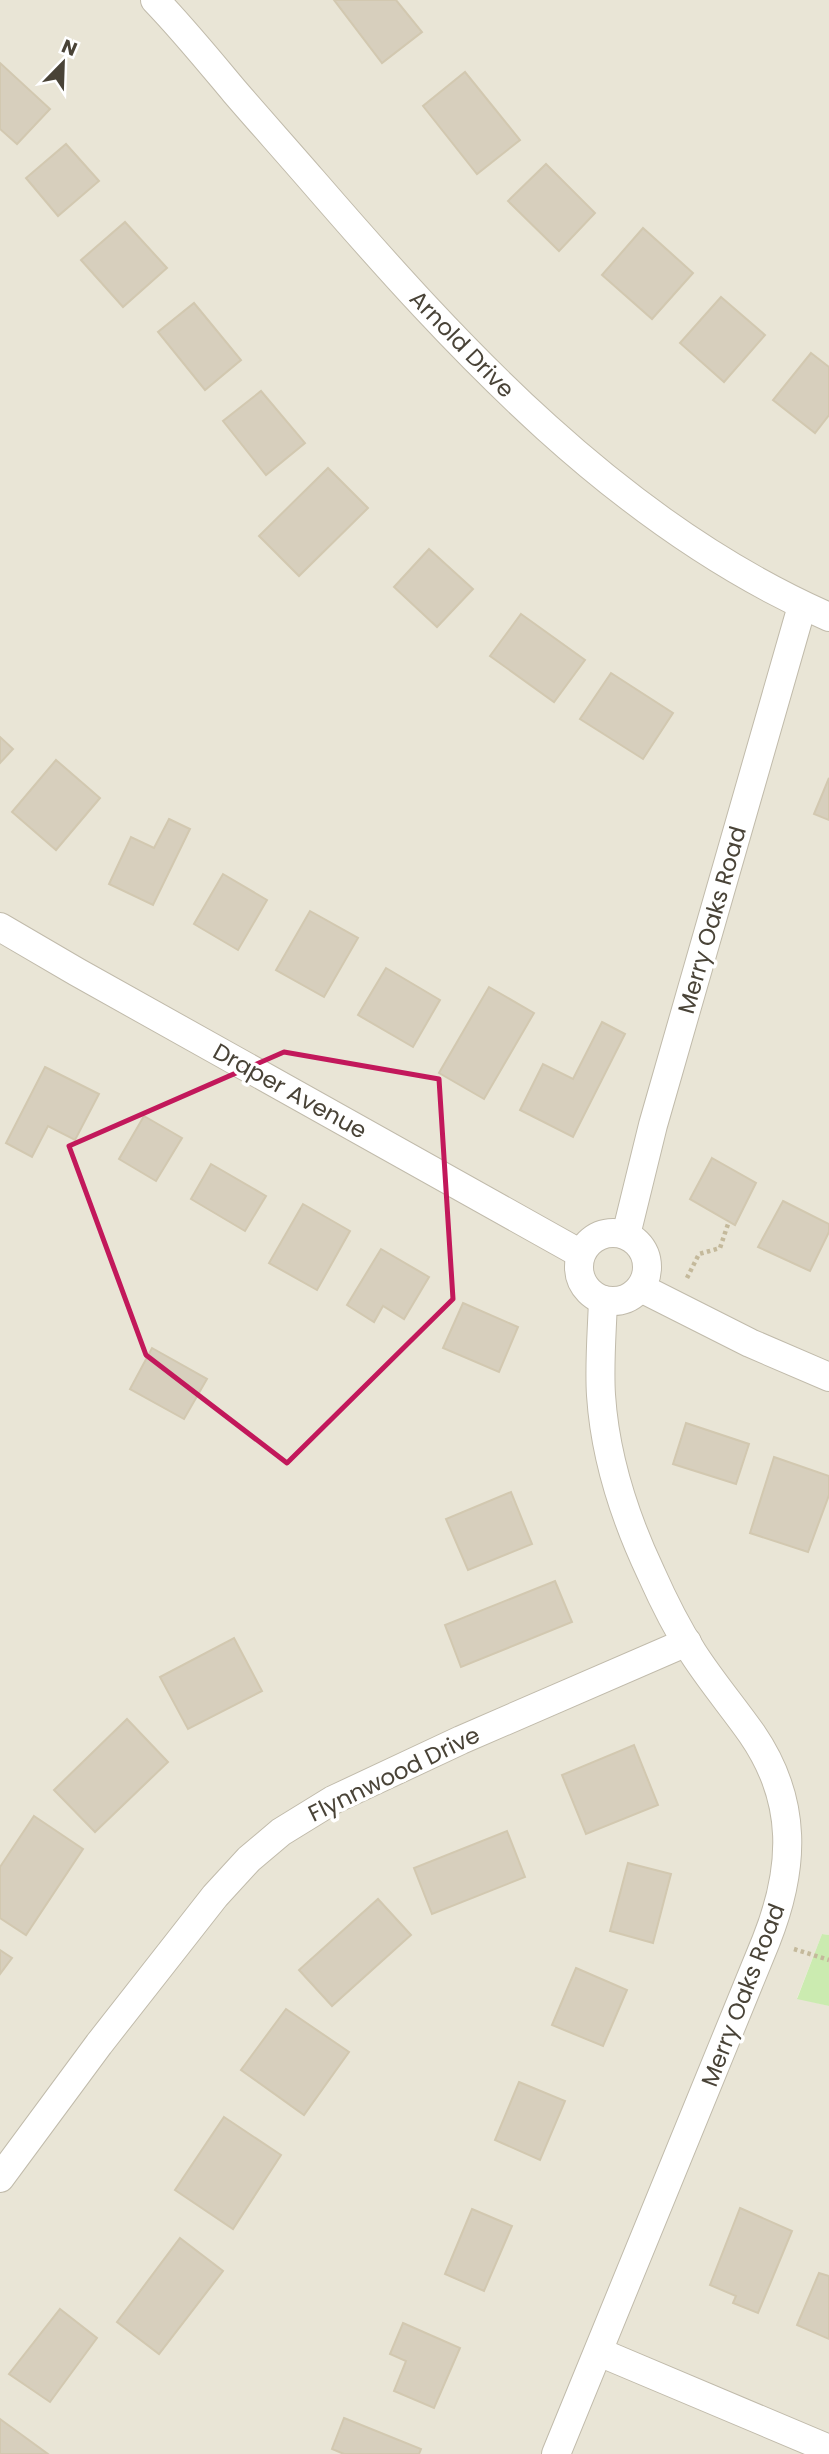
<svg xmlns="http://www.w3.org/2000/svg" width="829" height="2454" font-family="Poppins,sans-serif">
<style>
.residential{fill:#e9e5d6}
.green{fill:#cbebb0}
.building{fill:#d7cfbd;stroke:#d2c8b0;stroke-width:2}
.lines{fill:none;stroke-linecap:round;stroke-linejoin:round}
.minor-casing{stroke:#c1bbab;stroke-width:30}
.path{stroke:#c4b99b;stroke-width:4.5;stroke-dasharray:3.5 3.5;stroke-linecap:butt}
.minor{stroke:#fff;stroke-width:28}
.marked{fill:none;stroke:#c2185b;stroke-width:5;stroke-linejoin:round}
.labels{text-anchor:middle;dominant-baseline:central;stroke-width:7;stroke-linejoin:round;paint-order:stroke}
.street-label{font-size:23px;fill:#494337;stroke:#fff}
</style>
<rect width="100%" height="100%" fill="#f5f2e9"/>
<polygon class="residential" points="0,0 829,0 829,1935 822,1934 797,1998 829,2006 829,2454 0,2454"/>
<polygon class="green" points="822,1934 829,1935 829,2006 797,1999"/>
<g class="building">
<polygon points="334,0 396,0 422,32 382,63"/>
<polygon points="0,63 50,109 17,144 0,129"/>
<polygon points="465,72 520,140 477,174 423,106"/>
<polygon points="66,144 99,181 58,216 26,178"/>
<polygon points="546,164 595,213 559,251 508,201"/>
<polygon points="125,222 167,268 123,307 81,260"/>
<polygon points="643,228 693,273 652,319 602,275"/>
<polygon points="721,297 765,335 724,382 680,343"/>
<polygon points="194,303 241,360 205,390 158,332"/>
<polygon points="811,353 829,367 829,415 815,433 773,400"/>
<polygon points="261,391 305,443 266,475 223,421"/>
<polygon points="328,468 368,508 299,576 259,536"/>
<polygon points="429,549 473,589 437,627 394,587"/>
<polygon points="521,614 585,660 554,702 490,656"/>
<polygon points="611,673 673,713 643,759 580,719"/>
<polygon points="0,737 13,749 0,763"/>
<polygon points="56,760 100,798 56,850 12,812"/>
<polygon points="829,778 829,820 814,814"/>
<polygon points="169,819 190,829 153,905 109,884 131,837 154,848"/>
<polygon points="223,874 267,900 238,950 194,924"/>
<polygon points="310,911 358,938 324,997 276,970"/>
<polygon points="386,968 440,1000 413,1047 358,1015"/>
<polygon points="489,987 534,1013 484,1099 439,1073"/>
<polygon points="602,1022 625,1034 573,1137 520,1110 543,1064 573,1079"/>
<polygon points="45,1067 99,1094 75,1140 48,1126 32,1157 6,1143"/>
<polygon points="144,1116 182,1138 156,1181 119,1159"/>
<polygon points="712,1158 756,1183 735,1225 690,1199"/>
<polygon points="211,1164 266,1196 245,1231 191,1199"/>
<polygon points="783,1201 829,1224 829,1232 810,1271 758,1247"/>
<polygon points="303,1204 350,1231 317,1290 269,1263"/>
<polygon points="381,1249 429,1277 404,1319 383,1306 374,1322 347,1305"/>
<polygon points="463,1303 518,1327 499,1372 443,1348"/>
<polygon points="152,1348 207,1379 184,1419 130,1389"/>
<polygon points="686,1423 749,1444 736,1484 673,1464"/>
<polygon points="774,1457 829,1476 829,1495 808,1552 750,1533"/>
<polygon points="511,1492 532,1544 468,1570 446,1519"/>
<polygon points="555,1581 572,1622 461,1667 445,1625"/>
<polygon points="234,1638 262,1691 188,1729 160,1677"/>
<polygon points="127,1719 168,1762 95,1832 54,1790"/>
<polygon points="634,1745 658,1805 586,1834 562,1775"/>
<polygon points="34,1816 83,1849 26,1935 0,1918 0,1867"/>
<polygon points="507,1831 525,1877 432,1914 414,1868"/>
<polygon points="628,1863 671,1874 653,1943 610,1931"/>
<polygon points="378,1899 411,1935 332,2006 299,1970"/>
<polygon points="0,1950 12,1958 0,1974"/>
<polygon points="576,1968 627,1990 603,2046 552,2025"/>
<polygon points="286,2009 349,2052 304,2115 241,2070"/>
<polygon points="519,2082 565,2101 540,2160 495,2140"/>
<polygon points="224,2117 281,2155 233,2229 175,2190"/>
<polygon points="740,2208 792,2231 758,2313 733,2303 736,2296 710,2285"/>
<polygon points="472,2209 512,2226 484,2291 445,2274"/>
<polygon points="180,2238 223,2271 159,2354 117,2322"/>
<polygon points="819,2273 829,2276 829,2339 797,2325"/>
<polygon points="60,2309 97,2338 50,2402 9,2374"/>
<polygon points="403,2323 460,2348 434,2408 394,2391 406,2361 390,2354"/>
<polygon points="344,2418 421,2449 419,2454 344,2454 332,2449"/>
<polygon points="0,2419 48,2454 0,2454"/>
</g>
<g class="lines">
<g class="minor-casing">
<g id="minor">
<path d="M155 0C183 29 209 61 235 92 260 121 286 150 312 180 459 350 619 525 829 617"/>
<polyline points="0,927 77,972 581,1254"/>
<circle cx="613" cy="1267" r="34"/>
<polyline points="626,1235 653,1125 802,606"/>
<polyline points="641,1288 750,1343 829,1377"/>
<polyline points="0,2178 99,2044 215,1896 249,1859 281,1832 333,1800 461,1740 687,1642"/>
<polyline points="599,2352 829,2449"/>
<path d="M556 2454 766 1941C795 1868 798 1801 752 1734 733 1707 711 1681 693 1653 677 1628 663 1600 651 1573 625 1518 605 1456 601 1395 599 1364 602 1331 603 1300"/>
</g>
</g>
<g class="path">
<polyline points="687,1278 699,1254 720,1248 729,1221"/>
<polyline points="794,1949 829,1960"/>
</g>
<use href="#minor" class="minor"/>
</g>
<path class="marked" d="M284 1052 439 1079 453 1299 287 1463 146 1355 69 1146Z"/>
<g class="labels">
<g class="street-label">
<text transform="translate(462 344) rotate(46)">Arnold Drive</text>
<text transform="translate(712 920) rotate(-74)">Merry Oaks Road</text>
<text transform="translate(290 1091) rotate(29)">Draper Avenue</text>
<text transform="translate(394 1774) rotate(-26)">Flynnwood Drive</text>
<text transform="translate(743 1995) rotate(-69)">Merry Oaks Road</text>
</g>
</g>
<g transform="translate(63 63) rotate(23)" stroke="#ffffff" stroke-width="5" paint-order="stroke">
<path d="M0-5L12 26L0 18L-12 26Z" fill="#494337"/>
<text y="-10" font-size="19" font-weight="bold" text-anchor="middle" fill="#494337">N</text>
</g>
</svg>
